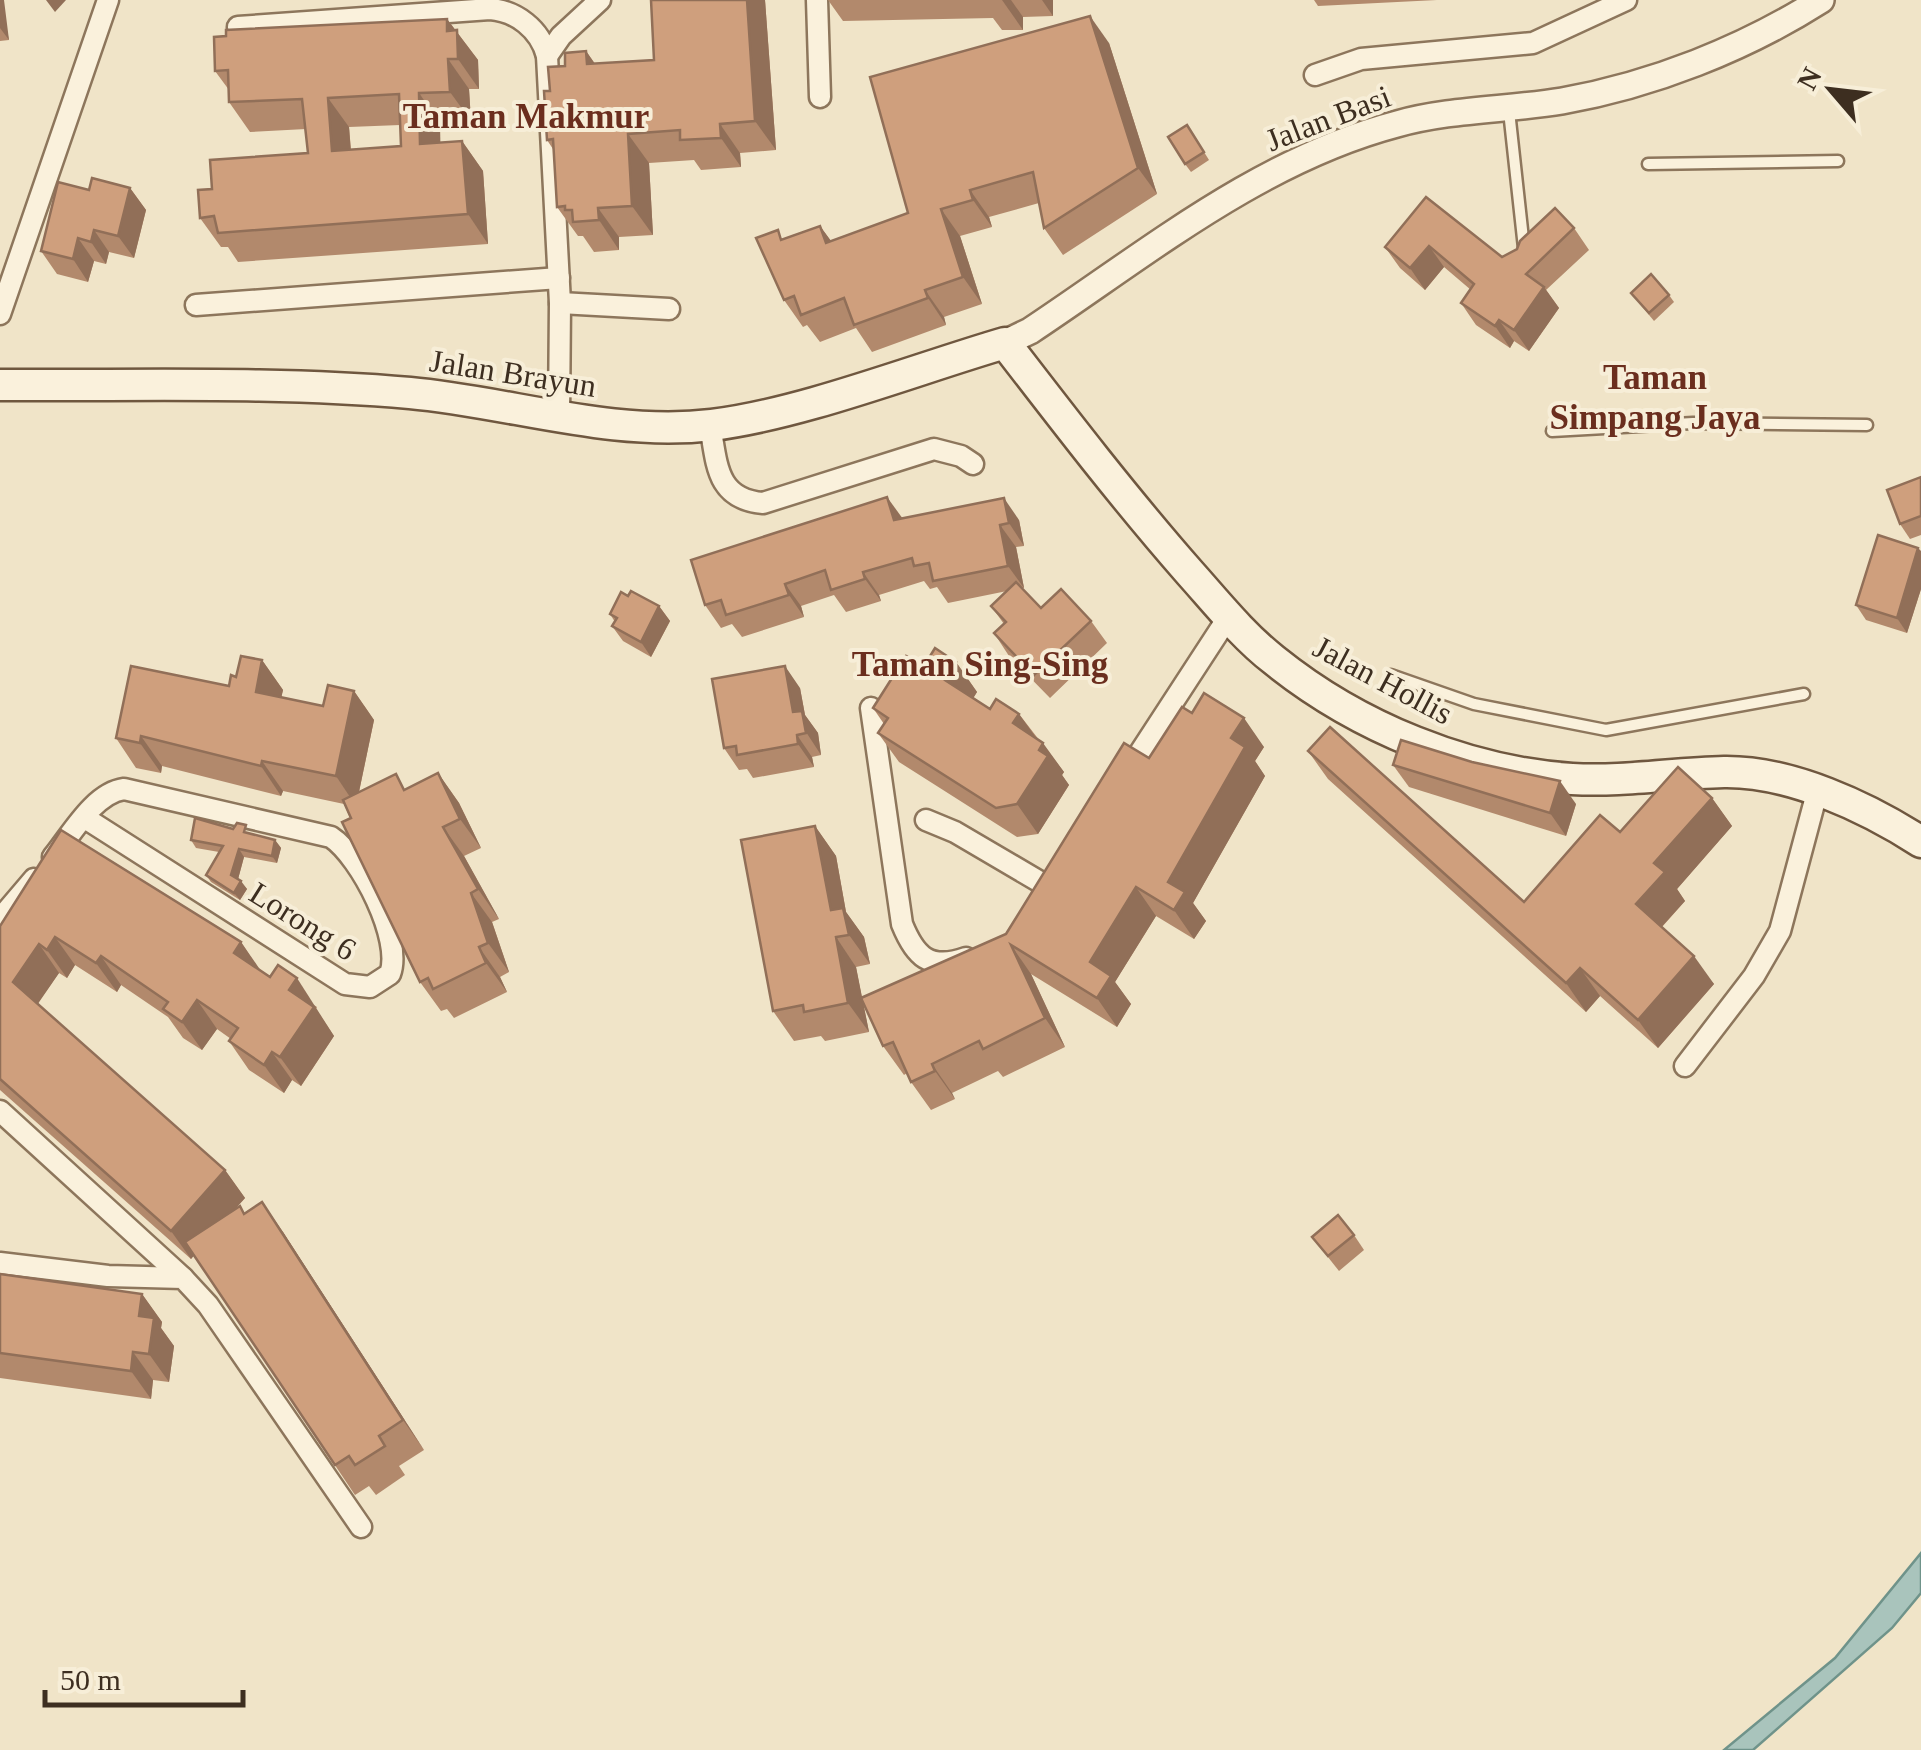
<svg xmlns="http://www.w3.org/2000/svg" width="1921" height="1750" font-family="'Times New Roman',serif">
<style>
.water{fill:#a9c4bc;stroke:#6f938a;stroke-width:2.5}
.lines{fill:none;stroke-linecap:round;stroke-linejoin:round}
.service-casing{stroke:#8d765c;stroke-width:15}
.minor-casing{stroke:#8d765c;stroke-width:25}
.tertiary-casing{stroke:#8d765c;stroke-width:30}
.secondary-casing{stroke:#6f573f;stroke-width:35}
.service{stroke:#faf1dc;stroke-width:10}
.minor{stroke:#faf1dc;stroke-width:20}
.tertiary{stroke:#faf1dc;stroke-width:25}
.secondary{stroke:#faf1dc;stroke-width:30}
.wall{fill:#b2896c;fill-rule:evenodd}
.shaded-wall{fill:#916f58}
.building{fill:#cf9f7d;stroke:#916f58;stroke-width:2.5;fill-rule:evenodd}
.labels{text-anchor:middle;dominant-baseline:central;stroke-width:8;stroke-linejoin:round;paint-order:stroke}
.street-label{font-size:32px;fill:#3d2e20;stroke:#f7eed8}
.neighbourhood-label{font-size:35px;font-weight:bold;fill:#6b2e1e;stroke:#f7eed8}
</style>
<rect width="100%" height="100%" fill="#f0e4c8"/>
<polygon class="water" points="1921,1553 1921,1593 1892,1628 1753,1750 1724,1750 1835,1658"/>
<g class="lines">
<g class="service-casing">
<g id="service">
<polyline points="1509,111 1524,248"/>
<polyline points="1648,164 1838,161"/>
<polyline points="1552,431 1693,423 1867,425"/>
<polyline points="1391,675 1474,704 1606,730 1804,694"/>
</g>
</g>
<g class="minor-casing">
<g id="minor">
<polyline points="817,0 820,97"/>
<path d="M238 27 490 9C516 11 540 29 547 56L560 303 559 418"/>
<polyline points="547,56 561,36 600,0"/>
<polyline points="1315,75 1361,59 1533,43 1626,0"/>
<polyline points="560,303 669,309"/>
<polyline points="196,305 559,278"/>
<polyline points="0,314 108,0"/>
<path d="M710 425C717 464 716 499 763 503L934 449 961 456 973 464"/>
<path d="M871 708 902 924C915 956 929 971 966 958"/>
<polyline points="1126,774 1229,616"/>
<polyline points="926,820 955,832 1052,889"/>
<path d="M53 857C71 835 94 793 124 789L331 837C361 857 403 940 390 974L370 987 345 984 85 818"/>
<polyline points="0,919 34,879"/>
<polyline points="1685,1066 1754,976 1780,931 1818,789"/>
<polyline points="0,1111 183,1278"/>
<polyline points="0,1263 108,1276 183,1278 208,1305 361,1527"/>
</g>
</g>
<g class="tertiary-casing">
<path id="tertiary" d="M1005 343 1030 331C1146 254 1260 160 1397 124 1450 109 1508 110 1562 101 1652 85 1744 49 1821 0"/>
</g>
<g class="secondary-casing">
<path id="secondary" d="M0 385C136 386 275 381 410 393 510 402 610 437 712 425 802 414 916 369 1005 343 1065 421 1125 499 1190 573 1216 602 1243 636 1274 660 1357 727 1467 772 1572 779 1624 782 1673 773 1724 772 1790 771 1867 807 1921 842"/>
</g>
<use href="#service" class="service"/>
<use href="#minor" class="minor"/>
<use href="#tertiary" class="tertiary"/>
<use href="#secondary" class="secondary"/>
</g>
<g class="wall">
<polygon points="0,0 9,40 0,41"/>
<polygon points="651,0 765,0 776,150 740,153 741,167 701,170 694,160 649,163 653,235 619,237 619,250 594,252 583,236 578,236 557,207 553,149 547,140 550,91 565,66 586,51 595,64 654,60"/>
<polygon points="828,0 1053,0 1053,16 1023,17 1023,30 1002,30 993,18 843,21"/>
<polygon points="1314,0 1437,0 1318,6"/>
<path d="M447 19 478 60 479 89H469L471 121 440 123V143L462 141 483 171 488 244 238 262 228 247H221L200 218 212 189 308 153 306 129 250 132 229 102V90L215 71ZM400 125 401 146 351 150 349 127Z"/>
<polygon points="1109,43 1157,194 1063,255 1044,228 1039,203 989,217 992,227 960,236 982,304 944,317 946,325 872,352 856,328 820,342 807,325 803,327 784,300 784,239 820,226 831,241 908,213"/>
<polygon points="1187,125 1209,160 1191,172 1185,164"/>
<polygon points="130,188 146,210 134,258 109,252 106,264 94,261 88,282 57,274 41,251 89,190"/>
<polygon points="1426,197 1502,257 1574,228 1589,250 1546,290 1559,308 1529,351 1514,341 1510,348 1476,325 1461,303 1471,290 1444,267 1425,290 1400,268 1385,247"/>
<polygon points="1631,293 1669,295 1674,302 1654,321"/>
<polygon points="1921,477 1921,535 1910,539 1900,524"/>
<polygon points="902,518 1019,520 1024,546 1016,547 1024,588 1022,588 1041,608 1091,621 1107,643 1050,698 1009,656 994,633 1004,624 991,606 1007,591 948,603 937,587 930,589 924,581 879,595 881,601 846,612 834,595 801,606 804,617 742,637 732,624 721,628 705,605"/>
<polygon points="1921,551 1921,589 1907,633 1866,620 1856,605"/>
<polygon points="628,596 659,606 670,621 651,657 623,641 612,626 615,622 610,614"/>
<polygon points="262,660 283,690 281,697 323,706 354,691 374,720 359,792 407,789 438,773 459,803 481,848 464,856 499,919 492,922 509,972 500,977 507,992 454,1018 447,1009 441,1011 420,982 344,804 283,791 281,796 162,766 161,773 136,768 116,738 229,686 236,677"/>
<polygon points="956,662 977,692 973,698 990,709 1019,714 1064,772 1062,775 1069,785 1038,834 1017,837 899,762 878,733 884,724 873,708 924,666"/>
<polygon points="800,688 805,715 818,733 821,755 812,757 814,767 753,778 747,769 739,770 724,748"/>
<polygon points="1192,713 1264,747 1255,761 1265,776 1193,903 1206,921 1194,939 1156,916 1115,982 1131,1004 1117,1027 1031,974 1065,1047 1003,1077 998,1071 952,1093 955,1099 931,1110 911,1082 907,1073 904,1075 883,1046 863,1002 869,1032 825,1041 821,1036 794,1041 773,1011 815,826 836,856 846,912 864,937 870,964 856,967 862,998 1006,934 1149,758"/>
<polygon points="1308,751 1524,902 1620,832 1712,798 1732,826 1677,889 1685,901 1662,927 1714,984 1658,1048 1600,996 1586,1012 1328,779"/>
<polygon points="1393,765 1576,804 1566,836 1409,787"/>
<polygon points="251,833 275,840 281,848 277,863 244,857 238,879 247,889 240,900 211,882 206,875 219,852 196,848 191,840"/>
<polygon points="0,926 241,942 260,971 317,1007 316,1009 334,1036 301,1086 292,1080 284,1093 249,1070 229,1041 231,1039 217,1029 202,1050 183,1038 168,1017 121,985 117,992 75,965 67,978 59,973 37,1004 225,1170 245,1198 235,1209 283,1232 424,1450 399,1466 405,1475 376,1495 369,1486 355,1495 194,1255 191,1259 0,1090"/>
<polygon points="1354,1235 1364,1250 1339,1271 1312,1237"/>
<polygon points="0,1274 142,1294 162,1322 161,1328 174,1346 169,1382 153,1380 151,1399 0,1378"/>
</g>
<g class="shaded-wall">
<polygon points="0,0 4,0 9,40 0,28"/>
<polygon points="46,0 66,0 55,12"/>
<polygon points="747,0 765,0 776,150 755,121"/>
<polygon points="1002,0 1011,0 1023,17 1023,30"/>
<polygon points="1042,0 1053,0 1053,16"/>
<polygon points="1090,16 1109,43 1157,194 1138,168"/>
<polygon points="447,19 478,60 479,89 458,59 447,31"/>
<polygon points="586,51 607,81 587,64"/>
<polygon points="448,59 469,89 471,121 450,92"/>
<polygon points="419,93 440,123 441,174 420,144"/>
<polygon points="328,98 349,127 353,181 332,151"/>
<polygon points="720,124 740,153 741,167 721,138"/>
<polygon points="628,134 649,163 653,235 632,206"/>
<polygon points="462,141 483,171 488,244 468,214"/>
<polygon points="130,188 146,210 134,258 118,236"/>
<polygon points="970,190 989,217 992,227 973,200"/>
<polygon points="598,208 619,237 619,250 599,220"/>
<polygon points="941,209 960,236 982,304 963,277"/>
<polygon points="820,226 839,252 826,243"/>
<polygon points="94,230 109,252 106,264 91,242"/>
<polygon points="78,238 94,261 88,282 73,259"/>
<polygon points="1429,246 1444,267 1425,290 1410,268"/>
<polygon points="1544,287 1559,308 1529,351 1514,330"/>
<polygon points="925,290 944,317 946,325 928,298"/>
<polygon points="1499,320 1514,341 1510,348 1495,326"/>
<polygon points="887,497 903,519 894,520"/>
<polygon points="1004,498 1019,520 1024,546 1009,523"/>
<polygon points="1000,525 1016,547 1024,588 1008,566"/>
<polygon points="1918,548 1921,551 1921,589 1907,633 1897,618"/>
<polygon points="863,572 879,595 881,601 865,579"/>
<polygon points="785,584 801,606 804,617 789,595"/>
<polygon points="659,606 670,621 651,657 641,642"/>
<polygon points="262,660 283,690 276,722 256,692"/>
<polygon points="956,662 977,692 966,710 945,680"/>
<polygon points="785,666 800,688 805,715 818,733 821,755 793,712"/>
<polygon points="354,691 374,720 356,806 336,776"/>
<polygon points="1019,714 1040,743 1013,723"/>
<polygon points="1244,718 1264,747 1255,761 1265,776 1193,903 1206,921 1194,939 1174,910 1168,882 1231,738"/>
<polygon points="797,735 812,757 814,767 798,744"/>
<polygon points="141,736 162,766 161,773 140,743"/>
<polygon points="1043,743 1064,772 1062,775 1069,785 1038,834 1017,804"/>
<polygon points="262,761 283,791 281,796 261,766"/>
<polygon points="438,773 459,803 481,848 460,819"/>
<polygon points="1560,781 1576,804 1566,836 1550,813"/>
<polygon points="1712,798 1732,826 1677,889 1685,901 1656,933 1636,904 1654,863"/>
<polygon points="815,826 836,856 846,912 864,937 870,964 831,910"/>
<polygon points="443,827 464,856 499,919 478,889"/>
<polygon points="275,840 281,848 277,863 272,856"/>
<polygon points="239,849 244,857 237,883 231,875"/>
<polygon points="241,881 247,889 240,900 234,893"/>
<polygon points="1136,887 1156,916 1115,982 1131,1004 1117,1027 1097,998 1090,962"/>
<polygon points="471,893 492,922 509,972 488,943"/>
<polygon points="55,937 75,965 67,978 47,950"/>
<polygon points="836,937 856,967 869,1032 848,1003"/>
<polygon points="241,942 261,971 234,953"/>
<polygon points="39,944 59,973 33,1011 13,982"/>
<polygon points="1011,945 1031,974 1065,1047 1045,1018"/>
<polygon points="479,947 500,977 507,992 486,963"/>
<polygon points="101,956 121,985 117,992 96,963"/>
<polygon points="1694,956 1714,984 1658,1048 1638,1020"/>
<polygon points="1580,968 1600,996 1586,1012 1566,983"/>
<polygon points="297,978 334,1036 301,1086 280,1057 289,990"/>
<polygon points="197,1000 217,1029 202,1050 182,1022"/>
<polygon points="272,1052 292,1080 284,1093 264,1065"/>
<polygon points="932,1064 952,1093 955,1099 935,1071"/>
<polygon points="225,1170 245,1198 191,1259 171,1231"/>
<polygon points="262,1202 283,1232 424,1450 403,1420"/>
<polygon points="142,1294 162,1322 161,1328 174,1346 169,1382 149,1354 139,1316"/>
<polygon points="133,1352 153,1380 151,1399 131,1371"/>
</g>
<g class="building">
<polygon points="651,0 747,0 755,121 720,124 721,138 680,140 680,130 628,134 632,206 598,208 599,220 573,222 572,210 565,210 565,206 557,207 553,139 547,140 544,91 550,91 548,67 565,66 565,53 586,51 587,64 654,60"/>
<polygon points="1090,16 1138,168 1044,228 1033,172 970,190 973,200 941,209 963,277 925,290 928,298 854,325 844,298 801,315 794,296 784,300 756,238 778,230 781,240 820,226 826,243 908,213 870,77"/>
<path d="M447 19V31L457 30 458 59H448L450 92 419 93 420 144 462 141 468 214 218 233 214 216 200 218 198 190 212 189 210 160 308 153 302 99 229 102 228 70 215 71 214 37 226 36V30ZM399 94 401 146 332 151 328 98Z"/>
<polygon points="1187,125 1204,152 1185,164 1168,137"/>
<polygon points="92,178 130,188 118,236 94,230 91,242 78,238 73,259 41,251 58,182 89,190"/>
<polygon points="1426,197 1502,257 1517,249 1520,241 1555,208 1574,228 1526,274 1544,287 1514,330 1499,320 1495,326 1461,303 1474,284 1429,246 1410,268 1385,247"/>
<polygon points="1651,274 1669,295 1649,313 1631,293"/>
<polygon points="1921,477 1921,516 1900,524 1887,490"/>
<polygon points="887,497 894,520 1004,498 1009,523 1000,525 1008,566 933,581 929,563 914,566 912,558 863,572 865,579 831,590 825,570 785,584 789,595 726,615 721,600 705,605 691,560"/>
<polygon points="1878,535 1918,548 1897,618 1856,605"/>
<polygon points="1016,582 1041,608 1061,589 1091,621 1034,675 994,633 1006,622 991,606"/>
<polygon points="631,591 659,606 641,642 612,626 617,618 610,614 621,592 628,596"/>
<polygon points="935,648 956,662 945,680 990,709 996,699 1019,714 1013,723 1043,743 1039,750 1048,756 1017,804 996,808 878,733 888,718 873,708 906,656 924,666"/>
<polygon points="241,656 262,660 256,692 323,706 328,685 354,691 336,776 262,761 261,766 141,736 140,743 116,738 131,666 229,686 231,675 236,677"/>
<polygon points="785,666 793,712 802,711 806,733 797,735 798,744 737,755 736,746 724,748 712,679"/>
<polygon points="1204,693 1244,718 1231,738 1245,747 1168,882 1185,892 1174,910 1136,887 1090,962 1111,976 1097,998 1011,945 1045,1018 983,1049 979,1041 932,1064 935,1071 911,1082 893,1042 883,1046 861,998 1006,934 1124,743 1149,758 1182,707 1192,713"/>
<polygon points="1330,727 1524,902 1600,815 1620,832 1678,767 1712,798 1654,863 1665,872 1636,904 1694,956 1638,1020 1580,968 1566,983 1308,751"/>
<polygon points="1401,740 1472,762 1560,781 1550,813 1393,765"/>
<polygon points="438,773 460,819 443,827 478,889 471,893 488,943 479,947 486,963 433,989 428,978 420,982 342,822 351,818 343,800 396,774 404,790"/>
<polygon points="195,818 233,829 237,823 246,825 244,832 275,840 272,856 239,849 231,875 241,881 234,893 206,875 223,846 191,840"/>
<polygon points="815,826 831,910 843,908 849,935 836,937 848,1003 804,1012 803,1005 773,1011 741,840"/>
<polygon points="61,830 241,942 234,953 270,977 278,965 297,978 289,990 314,1007 280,1057 272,1052 264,1065 229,1041 238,1028 197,1000 182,1022 163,1009 168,1002 101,956 96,963 55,937 47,950 39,944 13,982 225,1170 171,1231 0,1079 0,926"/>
<polygon points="262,1202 403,1420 379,1436 385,1446 355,1465 349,1456 335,1465 185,1242 240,1206 244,1214"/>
<polygon points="1338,1215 1354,1235 1328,1256 1312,1237"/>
<polygon points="0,1274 142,1294 139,1316 154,1318 149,1354 133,1352 131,1371 0,1353"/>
</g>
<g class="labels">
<g class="street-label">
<text transform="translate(1328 118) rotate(-21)">Jalan Basi</text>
<text transform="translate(513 373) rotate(9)">Jalan Brayun</text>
<text transform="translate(1383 680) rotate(28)">Jalan Hollis</text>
<text transform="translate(303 921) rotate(32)">Lorong 6</text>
</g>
<g class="neighbourhood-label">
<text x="526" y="116">Taman Makmur</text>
<text x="1655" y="377">Taman<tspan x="1655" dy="40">Simpang Jaya</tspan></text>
<text x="980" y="664">Taman Sing-Sing</text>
</g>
</g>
<g transform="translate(1831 90) rotate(298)" stroke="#f7eed8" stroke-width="8" paint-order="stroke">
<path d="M0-8L18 38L0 25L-18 38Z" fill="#3d2e20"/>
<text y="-15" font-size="28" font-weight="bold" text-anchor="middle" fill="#3d2e20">N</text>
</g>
<path d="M45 1690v15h198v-15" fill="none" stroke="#3d2e20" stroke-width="5"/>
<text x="60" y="1690" font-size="30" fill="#3d2e20" stroke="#f7eed8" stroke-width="8" paint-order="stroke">50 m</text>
</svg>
